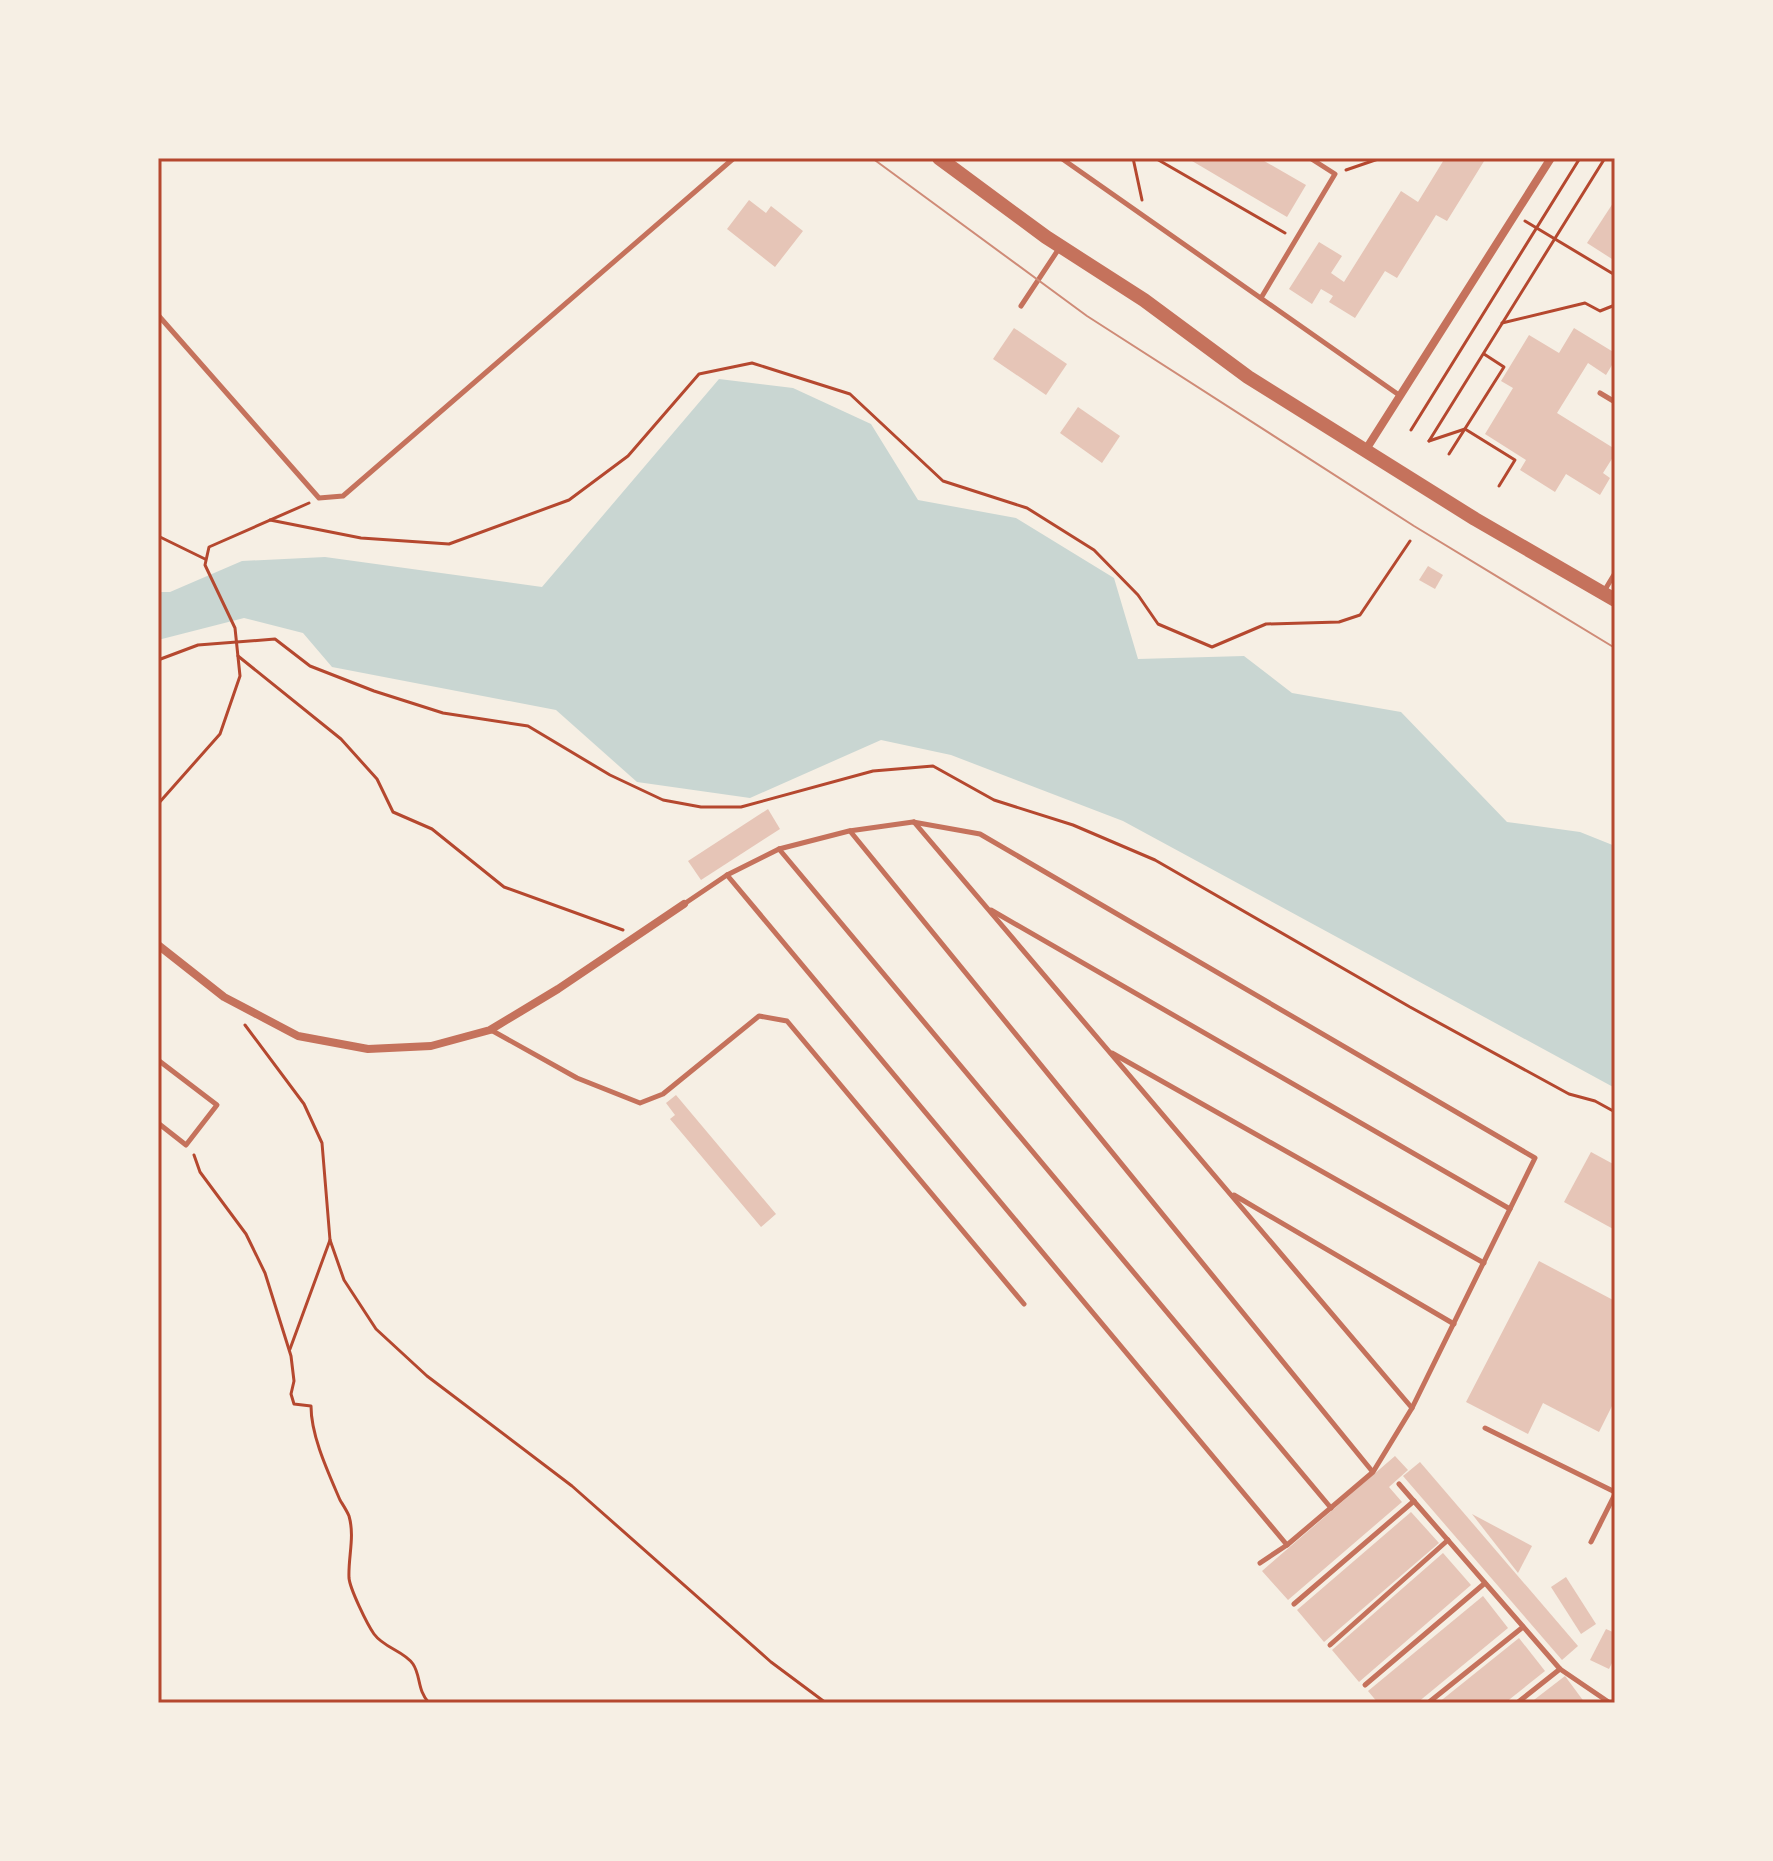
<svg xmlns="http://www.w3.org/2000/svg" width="1773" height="1861" font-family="'Fira Sans',sans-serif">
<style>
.water{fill:#c9d6d2}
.building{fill:#e6c5b7}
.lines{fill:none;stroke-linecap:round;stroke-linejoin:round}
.path{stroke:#b5482f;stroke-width:3}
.service{stroke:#c5725c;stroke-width:5}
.minor{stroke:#c5725c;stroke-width:8}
.tertiary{stroke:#c5725c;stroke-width:14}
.tram{stroke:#cf8b77;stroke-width:2}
.neatline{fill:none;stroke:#b5482f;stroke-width:3}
</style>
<rect width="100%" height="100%" fill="#f6efe4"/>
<polygon class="water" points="719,379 793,388 871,424 918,500 1016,518 1114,578 1138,659 1244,656 1292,693 1401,712 1507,822 1580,832 1615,846 1615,1088 1123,821 951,755 881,740 750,798 637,782 556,710 332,667 303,633 244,618 158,640 158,592 170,592 242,561 325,557 542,587"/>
<g class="building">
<polygon points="1187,158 1259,158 1306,185 1287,217"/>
<polygon points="1445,158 1486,158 1447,221 1436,215 1397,278 1385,271 1355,318 1329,302 1333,296 1321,289 1312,304 1289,289 1319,242 1342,256 1331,273 1344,282 1401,191 1418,202"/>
<polygon points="749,200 766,213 771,206 803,231 775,267 727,229"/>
<polygon points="1615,200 1615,255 1612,259 1587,243"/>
<polygon points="1014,328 1067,364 1046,395 993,359"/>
<polygon points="1574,328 1615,353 1615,360 1606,375 1588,363 1557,413 1615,449 1615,454 1603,473 1610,478 1600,495 1566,474 1555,492 1520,470 1526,460 1485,434 1513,388 1501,381 1529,335 1559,353"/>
<polygon points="1078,407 1120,436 1102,463 1060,433"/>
<polygon points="1428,566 1443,575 1435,589 1419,580"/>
<polygon points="768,809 780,829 701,880 688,861"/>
<polygon points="676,1095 776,1214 761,1227 670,1119 675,1115 666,1103"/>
<polygon points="1591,1152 1615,1165 1615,1230 1564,1202"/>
<polygon points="1539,1261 1615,1301 1615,1400 1599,1432 1543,1403 1528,1434 1466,1402"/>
<polygon points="1395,1456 1408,1470 1389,1487 1402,1502 1288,1600 1262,1571"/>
<polygon points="1420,1462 1578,1646 1562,1660 1403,1476"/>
<polygon points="1411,1512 1439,1543 1324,1642 1297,1610"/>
<polygon points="1472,1514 1532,1546 1518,1573"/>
<polygon points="1443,1553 1471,1585 1359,1682 1332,1650"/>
<polygon points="1566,1577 1596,1624 1581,1634 1551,1587"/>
<polygon points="1483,1596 1508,1628 1417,1703 1378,1703 1368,1691"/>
<polygon points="1606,1629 1615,1633 1615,1657 1609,1669 1590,1660"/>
<polygon points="1519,1638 1545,1671 1505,1703 1438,1703"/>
<polygon points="1565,1676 1585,1703 1530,1703"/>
</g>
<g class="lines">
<g class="path">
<polyline points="1133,158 1142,200"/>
<polyline points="1155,158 1285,233"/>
<polyline points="1346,170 1381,158"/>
<polyline points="1525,221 1615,275"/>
<polyline points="1502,323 1585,303 1600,311 1615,305"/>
<polyline points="1411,430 1580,158"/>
<polyline points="1429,441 1605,158"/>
<polyline points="1429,441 1465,429 1515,460 1499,486"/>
<polyline points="1449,454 1504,367 1484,354"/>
<polyline points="270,520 361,538 449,544 569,500 628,456 699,374 752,363 850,394 943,481 1027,508 1094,550 1138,595 1158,624 1212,647 1266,624 1339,622 1360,615 1410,541"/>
<polyline points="158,536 205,559"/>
<polyline points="238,656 341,739 377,779 393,812 432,829 504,887 623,930"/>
<polyline points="158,660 198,645 275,639 310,666 374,691 443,713 528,726 610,775 663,800 701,807 741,807 873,771 933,766 994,800 1073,825 1155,860 1410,1007 1569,1094 1595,1101 1615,1112"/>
<polyline points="158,804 220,734 240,676 235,628 205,565 209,547 309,503"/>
<polyline points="245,1025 304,1104 322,1143 330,1240 344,1280 376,1329 427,1376 572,1486 771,1662 826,1703"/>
<path d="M194 1155 200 1172 246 1234 265 1273 291 1356 294 1381 291 1394 294 1404 311 1406C311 1436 328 1472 340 1500 343 1505 347 1511 349 1516 355 1537 348 1557 349 1578 350 1589 367 1624 374 1634 384 1648 404 1651 413 1664 421 1676 417 1690 429 1703"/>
<polyline points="290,1349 330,1240"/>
</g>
<g class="service">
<polyline points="1061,158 1399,395"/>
<polyline points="1261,298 1335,174 1310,158"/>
<polyline points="1021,306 1060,247"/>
<polyline points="158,315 319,498 343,496 734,158"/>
<polyline points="1600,393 1615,402"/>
<polyline points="1603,593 1615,573"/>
<polyline points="914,822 1412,1408"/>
<polyline points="850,831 1372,1471"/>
<polyline points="779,849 1331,1508"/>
<polyline points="727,875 1287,1545"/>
<polyline points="684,904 727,875 779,849 849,831 913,822 980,834 1535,1158 1412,1408 1373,1472 1287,1545 1260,1563"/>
<polyline points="991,910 1510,1209"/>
<polyline points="491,1030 577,1078 640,1103 663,1094 759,1016 787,1021 1024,1304"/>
<polyline points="1112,1053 1484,1263"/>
<polyline points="158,1060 217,1105 186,1145 158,1123"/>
<polyline points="1234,1195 1454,1324"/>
<polyline points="1485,1428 1615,1492"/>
<polyline points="1399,1484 1560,1669 1610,1703"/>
<polyline points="1591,1542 1615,1494"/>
<polyline points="1294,1604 1414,1501"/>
<polyline points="1330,1645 1448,1540"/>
<polyline points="1365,1685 1485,1583"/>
<polyline points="1428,1703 1523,1627"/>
<polyline points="1517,1703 1560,1669"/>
</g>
<g class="minor">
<polyline points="1365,451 1551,158"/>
<polyline points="158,945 224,997 298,1036 368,1049 431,1046 490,1030 558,989 684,904"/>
</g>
<polyline class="tertiary" points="939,158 1046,237 1144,300 1248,377 1475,519 1615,600"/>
<polyline class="tram" points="872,158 1087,316 1414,526 1615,648"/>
</g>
<rect width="1773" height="1861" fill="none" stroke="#f6efe4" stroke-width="320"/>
<rect x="160" y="160" width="1453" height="1541" class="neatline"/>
</svg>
